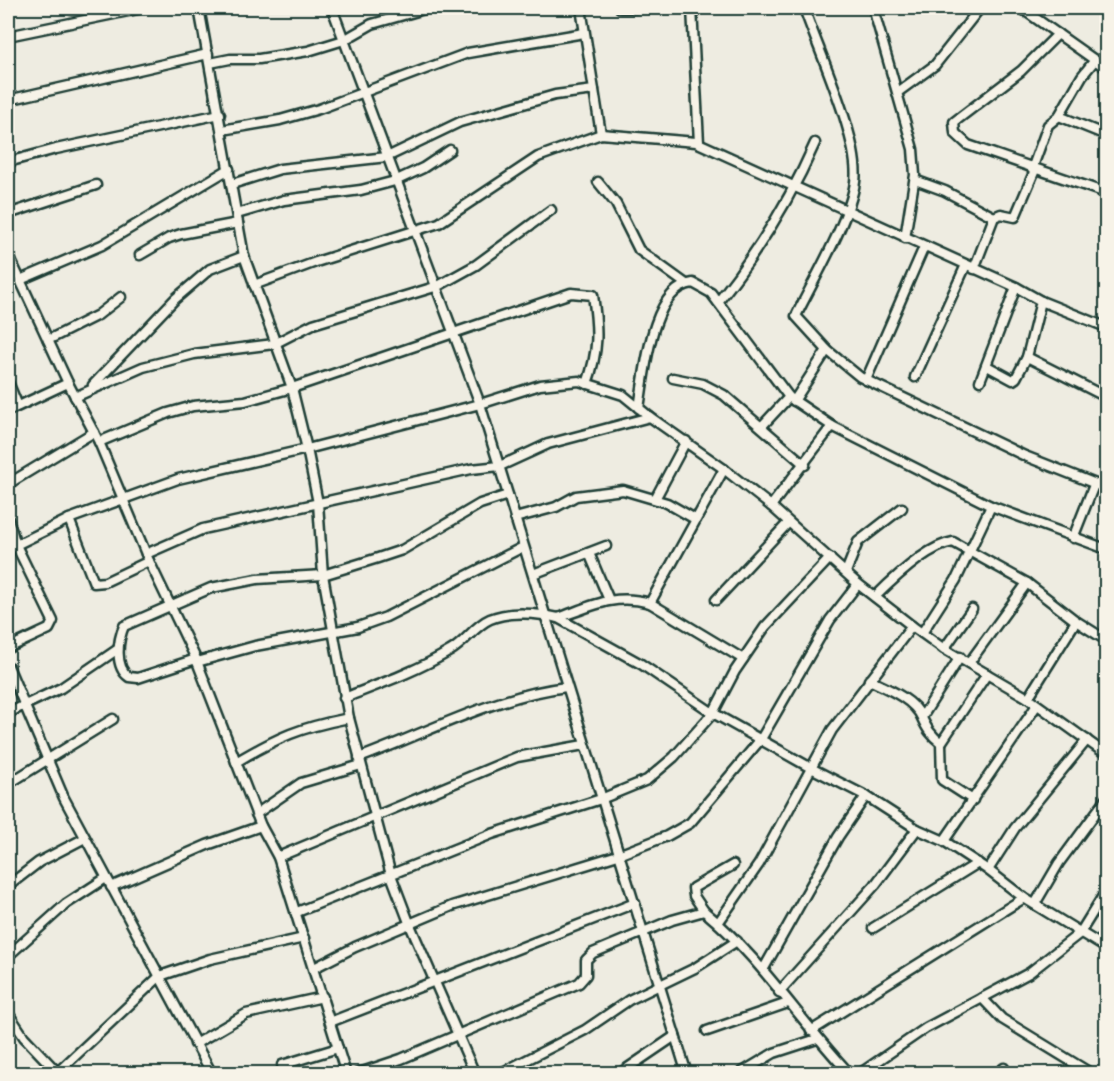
<svg xmlns="http://www.w3.org/2000/svg" width="1114" height="1081" font-family="'Playpen Sans',sans-serif">
<style>
.lines{fill:none;stroke-linecap:round;stroke-linejoin:round}
.minor-casing{stroke:#1f3d34;stroke-width:13}
.major-casing{stroke:#1f3d34;stroke-width:15}
.minor{stroke:#f7f3e8;stroke-width:8}
.major{stroke:#f7f3e8;stroke-width:10}
</style>
<rect width="100%" height="100%" fill="#eeece1"/>
<filter id="ink" filterUnits="userSpaceOnUse"><feTurbulence type="fractalNoise" baseFrequency=".0167" numOctaves="2"/><feDisplacementMap in="SourceGraphic" scale="12" xChannelSelector="R" yChannelSelector="G"/><feConvolveMatrix kernelMatrix="1 2 1 2 8 2 1 2 1" color-interpolation-filters="sRGB"/></filter>
<g filter="url(#ink)">
<g class="lines">
<g class="minor-casing">
<g id="minor">
<polyline points="199,8 244,256 292,388 307,449 318,503 323,575 349,718 391,875 410,925 475,1074"/>
<polyline points="332,8 480,404 687,1074"/>
<polyline points="581,8 594,90"/>
<polyline points="620,8 636,8"/>
<polyline points="692,8 699,143"/>
<path d="M804 8C818 50 861 141 855 182 850 219 813 281 796 316L827 350 860 377 1025 456 1106 488"/>
<polyline points="873,8 913,149 915,175 905,238"/>
<polyline points="1021,8 1106,68"/>
<polyline points="1058,34 1021,71 954,122 955,133 968,145 1106,193"/>
<polyline points="8,36 143,8"/>
<polyline points="210,63 230,59 259,59 308,51 344,40 372,24 428,8"/>
<polyline points="898,92 935,65 980,8"/>
<polyline points="8,100 208,54"/>
<polyline points="1059,116 1106,135"/>
<polyline points="222,130 280,120 319,109 468,53 584,33"/>
<polyline points="8,162 56,149 220,114"/>
<polyline points="1032,169 1048,125 1059,116 1082,76 1095,60"/>
<polyline points="915,180 945,191 994,217"/>
<polyline points="598,182 616,204 639,250 686,284"/>
<polyline points="232,184 280,169 387,157 460,122 555,95 594,90 601,134"/>
<polyline points="8,214 96,185"/>
<polyline points="237,214 284,200 361,190 395,181 423,168 450,150"/>
<polyline points="8,254 68,383 99,442 149,561 196,659 261,826 278,857 346,1074"/>
<polyline points="140,255 169,238 181,234 238,223"/>
<polyline points="974,269 994,217 1001,214 1015,217 1035,170"/>
<polyline points="20,280 102,245 229,169"/>
<polyline points="254,285 316,262 439,223 538,157 601,134 696,142 1016,287 1041,301 1106,327"/>
<path d="M718 302C757 253 790 200 815 143"/>
<polyline points="48,340 98,315 121,297"/>
<polyline points="1027,357 1106,397"/>
<polyline points="987,366 1013,380 1016,378 1027,357 1041,301"/>
<polyline points="915,377 966,265"/>
<polyline points="673,378 703,384 724,395 805,465"/>
<polyline points="866,380 924,247"/>
<polyline points="980,381 1016,287"/>
<polyline points="8,382 18,406"/>
<polyline points="93,385 175,299 210,269 244,256"/>
<polyline points="75,397 143,367 194,354 274,344 313,324 438,286 476,265 551,210"/>
<polyline points="794,401 827,350"/>
<path d="M639 408C645 374 650 289 693 283L711 293 789 397 832 426"/>
<polyline points="8,411 68,383"/>
<polyline points="762,426 789,397"/>
<path d="M99 442 168 413 193 406 245 401 292 388 571 293 593 295C598 330 599 350 587 384"/>
<polyline points="8,484 94,432"/>
<polyline points="655,499 686,441"/>
<polyline points="771,506 832,426 991,506 1106,549"/>
<polyline points="515,518 556,507 576,496 623,490 667,503 695,519"/>
<polyline points="8,519 16,545 53,621 49,629 8,648"/>
<polyline points="69,519 94,583 105,582 149,561"/>
<polyline points="1073,538 1094,485"/>
<polyline points="8,549 69,519 178,479 307,449 480,404 540,385 579,381 623,395 650,417"/>
<polyline points="589,553 609,600"/>
<polyline points="146,554 203,529 471,469 500,466 548,444 650,417 724,469 771,506 858,584 912,626 944,649 1028,698 1106,754"/>
<polyline points="846,572 858,542 902,508"/>
<polyline points="533,574 606,546"/>
<path d="M875 597C893 579 928 546 953 542L1027 583 1076 621 1106 640"/>
<polyline points="716,600 788,523"/>
<polyline points="650,603 743,659"/>
<path d="M558 618C592 606 614 593 650 603L724 469"/>
<polyline points="922,633 956,580 991,506"/>
<polyline points="944,649 972,609"/>
<path d="M196 659 138 678 129 677C114 667 118 640 124 626L211 588 257 579 323 575 378 558 402 550 480 504 508 495"/>
<polyline points="197,662 255,646 358,627 386,617 523,547"/>
<polyline points="969,663 1027,583"/>
<polyline points="8,666 64,798 212,1074"/>
<path d="M869 680C886 688 914 699 922 718 927 729 931 735 941 743L942 780 973 800"/>
<path d="M344 698C380 684 417 671 450 651 465 643 474 626 490 619 509 611 538 613 558 618L641 664 713 713 811 768 866 796 917 829 944 841 988 870 1024 898 1106 948"/>
<polyline points="1028,698 1076,621"/>
<polyline points="8,713 61,688 118,649"/>
<polyline points="922,717 960,657"/>
<polyline points="941,743 987,674"/>
<path d="M359 758C427 733 494 696 566 687"/>
<path d="M236 762C280 736 299 728 349 718"/>
<polyline points="8,784 113,719"/>
<polyline points="256,814 301,783 361,765"/>
<polyline points="944,841 1037,705"/>
<polyline points="278,857 517,757 584,745"/>
<polyline points="988,870 1015,828 1087,740"/>
<polyline points="8,886 39,862 85,838"/>
<polyline points="111,887 207,845 261,826"/>
<polyline points="1035,904 1059,863 1106,799"/>
<polyline points="704,911 694,896 693,888 733,865"/>
<polyline points="297,912 492,834 601,799 647,780 674,757 713,713 735,671 765,627 830,558"/>
<polyline points="718,923 759,864 832,730 912,626"/>
<polyline points="873,928 978,863"/>
<polyline points="8,956 66,904 106,878"/>
<polyline points="314,968 355,947 452,906 618,855 667,836 690,823 761,739 830,620 858,584"/>
<polyline points="763,970 838,837 866,796"/>
<polyline points="779,992 875,885 917,829"/>
<polyline points="982,998 1002,1019 1092,1074"/>
<polyline points="8,1013 24,1037 59,1074"/>
<polyline points="330,1022 635,903"/>
<polyline points="707,1031 788,1003"/>
<polyline points="811,1031 1024,898"/>
<polyline points="195,1044 246,1014 323,997"/>
<polyline points="282,1065 338,1048"/>
<polyline points="58,1072 160,976 210,959 304,938"/>
<path d="M356 1074 401 1059 579 983 586 975V960L593 953 672 920 704 911C760 957 800 1021 850 1074"/>
<polyline points="499,1074 585,1030 629,1000 695,968 737,941"/>
<polyline points="619,1074 675,1036"/>
<polyline points="739,1074 774,1053 817,1039"/>
<polyline points="859,1074 926,1028 1029,973 1080,933 1106,891"/>
<polyline points="996,1074 1004,1068"/>
</g>
</g>
<g class="major-casing">
<polyline id="major" points="1105,1074 1106,1070"/>
</g>
<use href="#minor" class="minor"/>
<use href="#major" class="major"/>
</g>
</g>
<rect width="1114" height="1081" fill="none" stroke="#f7f3e8" stroke-width="30"/>
<rect x="15" y="15" width="1084" height="1051" fill="none" stroke="#1f3d34" stroke-width="2" filter="url(#ink)"/>
</svg>
